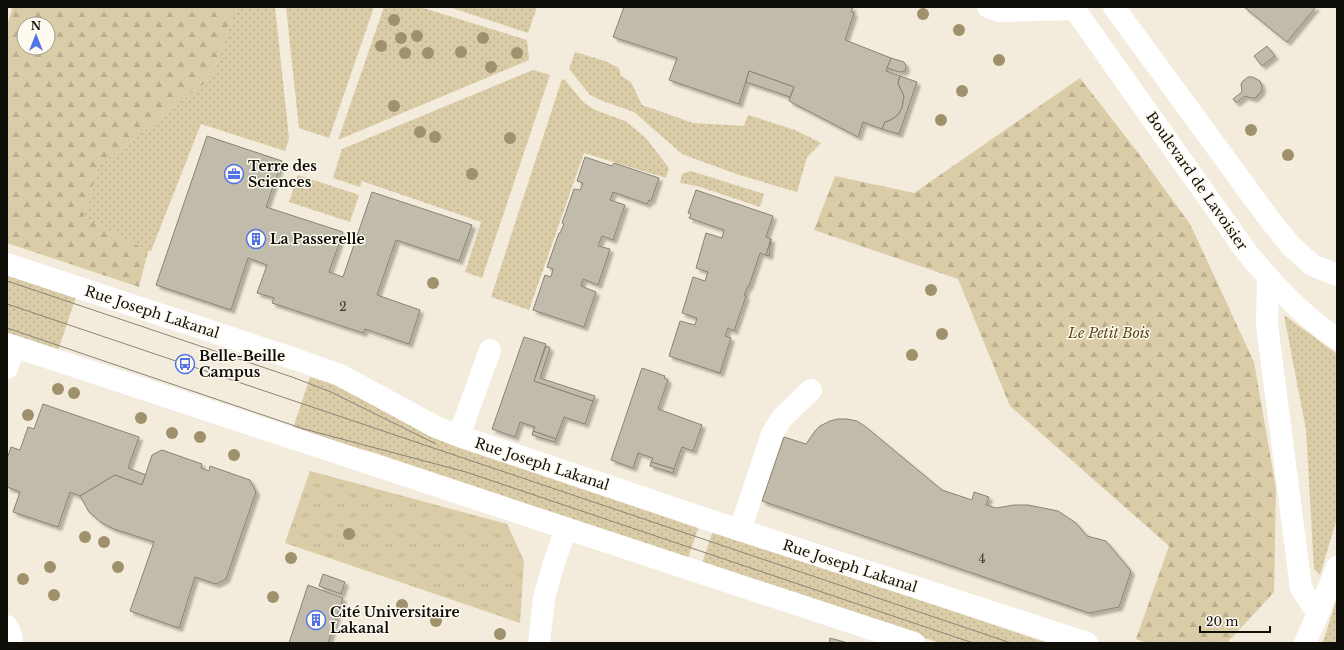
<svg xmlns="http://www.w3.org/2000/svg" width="1344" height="650" font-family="'Libre Baskerville',serif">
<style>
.grass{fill:url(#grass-dots)}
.forest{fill:url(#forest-firs);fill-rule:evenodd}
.park{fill:url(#park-tufts)}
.building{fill:#c1bbab;stroke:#898374;filter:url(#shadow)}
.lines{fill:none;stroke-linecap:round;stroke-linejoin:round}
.minor{stroke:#fff;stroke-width:22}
.tram{stroke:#888478;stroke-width:1}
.tree{fill:#9f916c}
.labels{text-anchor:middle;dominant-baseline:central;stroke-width:3;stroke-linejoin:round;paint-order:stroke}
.number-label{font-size:12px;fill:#3c3931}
.poi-label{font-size:14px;font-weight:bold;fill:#100e08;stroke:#fefaf0;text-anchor:start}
.street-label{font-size:14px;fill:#100e08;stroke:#fefaf0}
.park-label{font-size:14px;font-style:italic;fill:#5a4711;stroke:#fefaf0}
</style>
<defs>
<pattern id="grass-dots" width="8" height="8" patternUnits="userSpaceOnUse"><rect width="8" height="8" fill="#dbcca8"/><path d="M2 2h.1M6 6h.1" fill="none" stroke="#bbae8f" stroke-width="1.8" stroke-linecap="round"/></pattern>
<pattern id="forest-firs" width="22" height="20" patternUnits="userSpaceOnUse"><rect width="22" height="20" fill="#dbcca8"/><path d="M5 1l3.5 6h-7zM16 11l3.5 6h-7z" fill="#bbae8f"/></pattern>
<pattern id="park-tufts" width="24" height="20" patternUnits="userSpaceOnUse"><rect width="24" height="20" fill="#dbcca8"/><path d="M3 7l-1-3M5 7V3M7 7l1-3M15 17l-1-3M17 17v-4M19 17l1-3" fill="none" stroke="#bbae8f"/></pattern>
<filter id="shadow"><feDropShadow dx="3.5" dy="3.5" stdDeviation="1" flood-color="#0004"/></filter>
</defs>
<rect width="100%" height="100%" fill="#f3ecdc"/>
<g class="grass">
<polygon points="237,7 275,7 289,138 285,151 201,124 151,251 148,251 84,217 98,167 211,78"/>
<polygon points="286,7 374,7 329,138 299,128"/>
<polygon points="384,7 420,7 527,40 529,60 338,140"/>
<polygon points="449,7 537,7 528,33"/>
<polygon points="575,52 605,61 619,68 621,76 631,82 642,105 693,123 744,126 748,115 795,130 821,143 807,157 797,192 736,174 682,154 634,112 600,100 590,95 569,69"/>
<polygon points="533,70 550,75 482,278 465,272 481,222 362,181 360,187 333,178 342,149"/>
<polygon points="562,79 565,80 583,102 595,110 625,121 645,137 669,168 666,178 584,153 529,310 491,297"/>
<polygon points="691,171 764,194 760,207 697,186 680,183 682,174"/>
<polygon points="298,175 359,195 350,222 289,202"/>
<polygon points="7,274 76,297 58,351 7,334"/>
<polygon points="1284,315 1337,354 1337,518 1320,575 1314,569 1306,430"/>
<polygon points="310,377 332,384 377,407 699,526 688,558 373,452 324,441 292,431"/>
<polygon points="713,530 1047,643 940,643 702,563"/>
<polygon points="1337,598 1337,643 1323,642"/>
</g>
<g class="forest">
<path d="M13 7H237L211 78 98 167 84 217 148 251 139 287 7 243V25ZM24 24H48V48H24Z"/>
<polygon points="1080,78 1139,154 1190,224 1254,362 1276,489 1274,592 1227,643 1146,643 1136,639 1169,546 1010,406 958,279 814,230 835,176 914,193"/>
</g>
<polygon class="park" points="310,471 507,524 524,561 520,623 285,543"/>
<g class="building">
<polygon points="624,7 853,7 851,12 854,13 845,40 891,58 886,71 900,76 898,83 904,96 902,108 898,115 891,120 885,122 882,129 863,122 858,137 789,101 794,87 749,71 739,104 669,80 677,58 613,37"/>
<polygon points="1244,7 1316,7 1287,42"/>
<polygon points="1267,46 1275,56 1262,66 1254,56"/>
<polygon points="891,58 904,62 906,66 905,71 900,72 887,68"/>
<polygon points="749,71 794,87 790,97 746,82"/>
<polygon points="900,76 917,82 899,134 882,129 885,122 891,120 898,115 902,108 904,96 898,83"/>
<polygon points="1248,77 1253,77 1260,81 1262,87 1261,92 1255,98 1251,98 1245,96 1236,103 1233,99 1242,92 1241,84 1243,81"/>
<polygon points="207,136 282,161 266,207 343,232 329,272 343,277 372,192 472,225 459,261 396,240 377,295 420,310 409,344 365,329 363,333 272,303 274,298 257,293 267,265 248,258 231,310 156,285"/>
<polygon points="585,157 612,166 614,163 659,178 651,201 649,200 647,204 613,192 610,200 625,205 613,240 602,236 598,246 610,249 598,285 583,279 581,286 596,292 584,327 533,310 545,275 551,277 553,269 547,267 559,233 560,233 564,224 562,223 574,189 580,190 583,183 577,181"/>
<polygon points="696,190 773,216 766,237 771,239 766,255 760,253 749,286 748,286 744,295 746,296 734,331 728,328 725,336 731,338 720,373 669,356 680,321 695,325 697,318 682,313 693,277 705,281 708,272 696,268 706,233 722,238 724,230 689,218 691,214 688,213"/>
<polygon points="771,239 769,256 766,255"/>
<polygon points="524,337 546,344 534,381 593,401 585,424 564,417 556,439 533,431 535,427 520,422 515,437 492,429"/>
<polygon points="546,346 550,348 540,378 595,396 593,401 534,381"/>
<polygon points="642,368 665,376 664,378 668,380 658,409 702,425 693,451 682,447 674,469 651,462 653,458 638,453 633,468 611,460"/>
<polygon points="43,404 139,437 128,468 146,475 142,485 115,475 80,496 70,492 58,527 13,512 20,492 7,487 7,459 11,447 20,450 28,427 34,429"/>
<polygon points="838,419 847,419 857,421 866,427 942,490 972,500 974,492 989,497 986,505 996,508 1014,505 1028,505 1058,511 1076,523 1087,536 1106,541 1131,571 1119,607 1089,613 762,501 784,437 806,444 815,431 820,426 830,421"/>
<polygon points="533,431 556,439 555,442 532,435"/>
<polygon points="162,450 202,464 201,468 209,471 210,466 250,480 256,492 226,579 216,584 195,577 179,628 130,611 154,542 114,529 102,523 89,512 80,496 115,475 142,485 152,455"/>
<polygon points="651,462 674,469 673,473 650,466"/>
<polygon points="323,574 345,582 341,594 319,586"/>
<polygon points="308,585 343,598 328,643 289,643"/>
<polygon points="830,638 848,643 829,643"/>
</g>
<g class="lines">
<g class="minor">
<polyline points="988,7 999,11 1075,9"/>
<path d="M1073 7 1248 254C1275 286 1302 315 1337 339"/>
<polyline points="1114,7 1267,216 1290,245 1312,265 1337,275"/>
<polyline points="7,264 298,360 340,375 436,427 459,436 709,520 1087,643"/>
<polyline points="1268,278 1267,325 1301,588 1318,614"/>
<path d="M7 344C309 446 612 542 914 643"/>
<polyline points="7,368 14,347"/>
<polyline points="459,436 490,350"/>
<polyline points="740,530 772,434 782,418 811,390"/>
<polyline points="7,626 11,635 12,643"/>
<polyline points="539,643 544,598 553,566 566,529"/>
<polyline points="1305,643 1318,614 1337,567"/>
</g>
<g class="tram">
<polyline points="7,281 292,377 331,392 436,444"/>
<polyline points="7,304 1011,643"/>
<polyline points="7,328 304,429 466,472 973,643"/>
</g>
</g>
<g class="tree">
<circle cx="923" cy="14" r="6"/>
<circle cx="394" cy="20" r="6"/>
<circle cx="959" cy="30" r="6"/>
<circle cx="417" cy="36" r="6"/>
<circle cx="401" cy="38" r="6"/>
<circle cx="483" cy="38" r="6"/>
<circle cx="381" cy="46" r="6"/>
<circle cx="461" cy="52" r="6"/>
<circle cx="405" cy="53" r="6"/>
<circle cx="428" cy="53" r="6"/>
<circle cx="517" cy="53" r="6"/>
<circle cx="999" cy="60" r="6"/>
<circle cx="491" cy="67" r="6"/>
<circle cx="962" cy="91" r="6"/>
<circle cx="394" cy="106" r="6"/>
<circle cx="941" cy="120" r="6"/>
<circle cx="1251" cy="130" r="6"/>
<circle cx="420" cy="132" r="6"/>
<circle cx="435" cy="137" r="6"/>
<circle cx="510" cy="138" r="6"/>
<circle cx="1288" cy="155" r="6"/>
<circle cx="472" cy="174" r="6"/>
<circle cx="433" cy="283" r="6"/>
<circle cx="931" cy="290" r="6"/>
<circle cx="942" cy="334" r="6"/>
<circle cx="912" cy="355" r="6"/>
<circle cx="58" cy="389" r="6"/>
<circle cx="74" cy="393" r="6"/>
<circle cx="28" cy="415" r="6"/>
<circle cx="141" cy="418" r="6"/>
<circle cx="172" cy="433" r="6"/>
<circle cx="200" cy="437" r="6"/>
<circle cx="234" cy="455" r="6"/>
<circle cx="349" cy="534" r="6"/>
<circle cx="85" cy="537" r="6"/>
<circle cx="104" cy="542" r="6"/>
<circle cx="291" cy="558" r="6"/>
<circle cx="50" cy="567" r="6"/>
<circle cx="118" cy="567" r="6"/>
<circle cx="23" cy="579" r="6"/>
<circle cx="54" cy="595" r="6"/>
<circle cx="273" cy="597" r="6"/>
<circle cx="402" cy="605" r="6"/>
<circle cx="436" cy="621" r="6"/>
<circle cx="500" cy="634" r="6"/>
</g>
<defs>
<g id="office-ring" transform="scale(1)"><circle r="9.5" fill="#fefaf0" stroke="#5273e8" stroke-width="1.5"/><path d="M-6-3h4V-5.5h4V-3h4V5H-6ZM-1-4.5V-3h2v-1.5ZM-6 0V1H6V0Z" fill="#5273e8"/></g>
<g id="building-ring" transform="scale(1)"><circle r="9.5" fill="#fefaf0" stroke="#5273e8" stroke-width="1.5"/><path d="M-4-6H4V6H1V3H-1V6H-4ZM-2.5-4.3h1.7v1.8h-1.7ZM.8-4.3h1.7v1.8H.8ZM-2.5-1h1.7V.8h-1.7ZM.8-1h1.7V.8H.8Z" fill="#5273e8"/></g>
<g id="bus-ring" transform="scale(1)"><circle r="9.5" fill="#fefaf0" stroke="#5273e8" stroke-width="1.5"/><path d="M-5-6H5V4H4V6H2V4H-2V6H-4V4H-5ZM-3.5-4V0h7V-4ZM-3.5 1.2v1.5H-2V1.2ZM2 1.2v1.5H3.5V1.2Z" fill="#5273e8"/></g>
</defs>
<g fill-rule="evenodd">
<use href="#office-ring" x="234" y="174"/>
<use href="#building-ring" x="256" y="239"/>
<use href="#bus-ring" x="185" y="364"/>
<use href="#building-ring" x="316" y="620"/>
</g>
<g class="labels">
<g class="number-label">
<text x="343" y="306">2</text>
<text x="982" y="558">4</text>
</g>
<g class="poi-label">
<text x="248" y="166">Terre des<tspan x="248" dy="16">Sciences</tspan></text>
<text x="270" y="239">La Passerelle</text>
<text x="199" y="356">Belle-Beille<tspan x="199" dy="16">Campus</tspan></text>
<text x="330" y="612">Cité Universitaire<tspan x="330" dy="16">Lakanal</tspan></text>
</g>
<g class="street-label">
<text transform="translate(1197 181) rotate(55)">Boulevard de Lavoisier</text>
<text transform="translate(152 312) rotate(18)">Rue Joseph Lakanal</text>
<text transform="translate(542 464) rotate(18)">Rue Joseph Lakanal</text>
<text transform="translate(850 566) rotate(18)">Rue Joseph Lakanal</text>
</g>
<g class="park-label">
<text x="1109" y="333">Le Petit Bois</text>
</g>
</g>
<rect width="1344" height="650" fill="none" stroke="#100e08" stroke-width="16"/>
<g transform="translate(36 36)"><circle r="19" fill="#fefaf0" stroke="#9f9c93"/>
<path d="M0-3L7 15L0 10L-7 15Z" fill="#5273e8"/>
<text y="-6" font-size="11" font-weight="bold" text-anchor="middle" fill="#100e08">N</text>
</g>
<path d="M1200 626v6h70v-6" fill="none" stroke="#100e08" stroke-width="2"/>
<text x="1206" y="626" font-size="12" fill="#100e08" stroke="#fefaf0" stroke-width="3" paint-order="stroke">20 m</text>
</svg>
